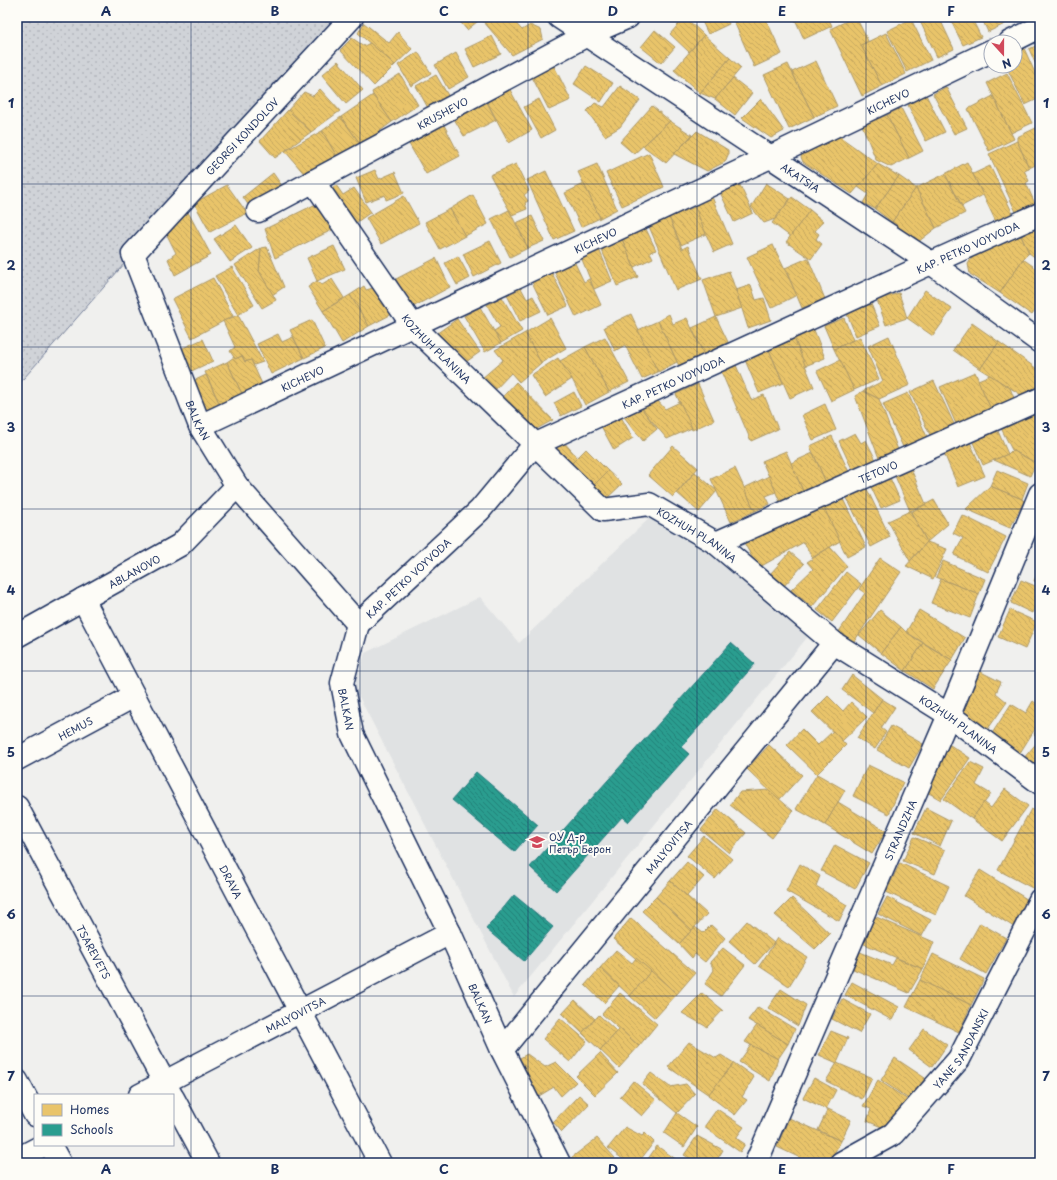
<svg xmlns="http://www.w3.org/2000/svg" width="1057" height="1180" font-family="'Playpen Sans',sans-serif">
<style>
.built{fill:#e0e2e3}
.grass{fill:url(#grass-dots);stroke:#76819b}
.homes{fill:url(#homes-back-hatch);stroke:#ab9766}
.schools{fill:url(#schools-back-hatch);stroke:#267c80}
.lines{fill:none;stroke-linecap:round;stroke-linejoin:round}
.minor-casing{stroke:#1b2f5e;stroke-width:25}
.minor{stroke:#fdfcf7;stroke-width:22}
.grid{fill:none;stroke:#1b2f5e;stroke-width:1;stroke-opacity:0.55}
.labels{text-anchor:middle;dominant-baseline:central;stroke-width:4;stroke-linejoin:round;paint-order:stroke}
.street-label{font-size:10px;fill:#1b2f5e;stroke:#fdfcf7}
.poi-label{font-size:10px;fill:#1b2f5e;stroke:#fdfcf7;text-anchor:start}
.neatline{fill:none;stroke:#1b2f5e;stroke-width:1.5}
.grid-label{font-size:13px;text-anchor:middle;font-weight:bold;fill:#1b2f5e}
</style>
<defs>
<pattern id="grass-dots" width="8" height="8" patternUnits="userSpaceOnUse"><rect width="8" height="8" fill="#d0d3d8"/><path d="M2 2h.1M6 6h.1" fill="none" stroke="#b2b5bc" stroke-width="1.8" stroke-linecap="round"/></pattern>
<pattern id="homes-back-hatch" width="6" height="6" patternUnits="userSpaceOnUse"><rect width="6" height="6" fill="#e9c46a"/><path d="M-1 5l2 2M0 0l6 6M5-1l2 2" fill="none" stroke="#c7a95e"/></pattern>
<pattern id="schools-back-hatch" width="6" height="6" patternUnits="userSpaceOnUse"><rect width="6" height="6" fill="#2a9d8f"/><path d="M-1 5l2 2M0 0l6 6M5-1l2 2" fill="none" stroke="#238078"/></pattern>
</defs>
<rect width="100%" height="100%" fill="#f0f0ee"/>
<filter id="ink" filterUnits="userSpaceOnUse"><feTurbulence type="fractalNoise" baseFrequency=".025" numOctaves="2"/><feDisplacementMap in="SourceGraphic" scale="8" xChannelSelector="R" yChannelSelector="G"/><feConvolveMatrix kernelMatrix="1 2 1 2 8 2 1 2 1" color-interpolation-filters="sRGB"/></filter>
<g filter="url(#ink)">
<polygon class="built" points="660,508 810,634 514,997 354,687 365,653 480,597 519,643"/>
<polygon class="grass" points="17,17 352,17 133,254 17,386"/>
<g class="homes">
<polygon points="456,17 483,17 467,30"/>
<polygon points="488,17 510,17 522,30 530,25 541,30 543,39 512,55 483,21"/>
<polygon points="685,17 704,35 689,52 670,34"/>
<polygon points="700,17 726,17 729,24 708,34"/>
<polygon points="732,17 765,17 782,54 754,67"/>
<polygon points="794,17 828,17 832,26 804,39"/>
<polygon points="855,17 856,17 868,41 861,45 882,86 862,96 830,29"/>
<polygon points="918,17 939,17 954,49 937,57"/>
<polygon points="949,17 971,17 981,37 963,45"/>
<polygon points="981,17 1012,17 1013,20 988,32"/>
<polygon points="911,19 931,60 907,72 887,31"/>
<polygon points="364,23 389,43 398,32 412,49 395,65 358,33"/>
<polygon points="655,30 675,47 661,63 641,47"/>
<polygon points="886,33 906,74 882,86 861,45"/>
<polygon points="704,35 730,58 700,93 674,70"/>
<polygon points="492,36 501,54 474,67 465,49"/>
<polygon points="352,38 364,46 370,43 395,65 374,86 340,50"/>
<polygon points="1040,44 1040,74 1029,49"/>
<polygon points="1023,46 1040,84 1040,98 1025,105 1006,66 1015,66 1015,50"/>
<polygon points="418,52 431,73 411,86 398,65"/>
<polygon points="456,53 469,77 448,89 435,65"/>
<polygon points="730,58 741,68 715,99 700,93"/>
<polygon points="338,61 363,90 346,104 322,75"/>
<polygon points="816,61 837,106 814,117 792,72"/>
<polygon points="788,64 814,117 789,129 764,75"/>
<polygon points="554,66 571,100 549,110 532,77"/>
<polygon points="586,66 613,83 601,102 574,84"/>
<polygon points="1007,73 1032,123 1011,133 987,83"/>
<polygon points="400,74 418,105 392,122 373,95 372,92"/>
<polygon points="436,75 449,97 428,108 416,86"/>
<polygon points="733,78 752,93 735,115 715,99"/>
<polygon points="620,86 640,100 620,127 605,136 587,111 595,103 604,107"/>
<polygon points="946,87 967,128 954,134 933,94"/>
<polygon points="509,88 532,130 509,143 486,100"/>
<polygon points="320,89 340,111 311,132 288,110 304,92 313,96"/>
<polygon points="373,95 392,122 361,145 341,117"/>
<polygon points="926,95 945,132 926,141 908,105"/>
<polygon points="993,96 1014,139 989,151 968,109"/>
<polygon points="539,99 555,130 541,138 524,107"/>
<polygon points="761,99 784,131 771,138 742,118"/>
<polygon points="486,100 496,120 464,136 453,117"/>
<polygon points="652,106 670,121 634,154 620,142"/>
<polygon points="901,108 923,151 909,158 887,115"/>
<polygon points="288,110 311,132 275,158 260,141"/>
<polygon points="887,115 909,158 891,167 876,160 862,125"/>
<polygon points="341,117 361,145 339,160 322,131"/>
<polygon points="670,121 692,135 666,163 643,146"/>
<polygon points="444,125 460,156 426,174 409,144"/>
<polygon points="1040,126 1040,137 1036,128"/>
<polygon points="1036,128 1040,137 1040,163 1029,168 1017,141 1017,137"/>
<polygon points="322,131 339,160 306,176 285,151"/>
<polygon points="697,131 728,150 728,155 725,162 707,171 674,154"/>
<polygon points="839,136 878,164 852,194 803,162 801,157 803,151"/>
<polygon points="1017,141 1029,168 1024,170 1029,181 1026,183 1036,206 1017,214 989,154"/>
<polygon points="649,153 664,187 622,206 606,173"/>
<polygon points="967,162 983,195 962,206 945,174"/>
<polygon points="516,164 529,191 524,195 528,201 525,203 527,209 512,215 490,175"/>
<polygon points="597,164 617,209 600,218 578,172"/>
<polygon points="878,164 899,176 875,209 863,203 868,194 858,187"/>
<polygon points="990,166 1014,216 997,224 973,174"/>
<polygon points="375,170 379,179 395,172 404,193 386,200 385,195 366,202 356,178"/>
<polygon points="546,171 574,231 554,240 527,180"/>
<polygon points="273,173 287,193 253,212 243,197"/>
<polygon points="945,174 965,213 936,228 916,188"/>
<polygon points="899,176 916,188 892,222 875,209"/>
<polygon points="738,181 753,213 734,222 719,190"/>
<polygon points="766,183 790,199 775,219 764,223 751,207"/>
<polygon points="584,184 600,218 581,227 565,193"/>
<polygon points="227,185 247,213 210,232 194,203"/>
<polygon points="336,185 343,195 354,188 371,212 350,227 325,193"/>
<polygon points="916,188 936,228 918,242 892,222"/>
<polygon points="473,195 488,224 465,236 450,209"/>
<polygon points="404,196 419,223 381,244 366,218"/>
<polygon points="712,197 732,244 714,252 693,205"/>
<polygon points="792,197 810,210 791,237 772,223"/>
<polygon points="318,203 332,230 275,258 265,229"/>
<polygon points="695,207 706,234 681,245 669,217"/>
<polygon points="450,209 465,236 440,249 425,222"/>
<polygon points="509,210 528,248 510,257 491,219"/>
<polygon points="810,210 823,221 815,231 819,234 816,239 822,244 811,259 786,242"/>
<polygon points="188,212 211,255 175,275 168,259 176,253 167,235"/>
<polygon points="532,216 544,241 528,248 516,223"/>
<polygon points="669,217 682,249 688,246 702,279 676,290 648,224"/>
<polygon points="236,225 252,248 230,262 214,239"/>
<polygon points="1040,226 1040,261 1029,253 1020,234"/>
<polygon points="646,229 656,250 650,252 653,258 634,267 622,239"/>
<polygon points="1020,234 1029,253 1023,259 1000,293 970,274 968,264 975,253"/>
<polygon points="622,239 638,277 617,286 601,248"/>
<polygon points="490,241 501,263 474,277 463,254"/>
<polygon points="773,245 797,295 771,308 747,257"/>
<polygon points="334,246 345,269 317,281 307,258"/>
<polygon points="267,247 284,287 272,295 259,271 261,248"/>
<polygon points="261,248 259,271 276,300 262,308 235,265"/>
<polygon points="599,249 612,281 594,289 581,257"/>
<polygon points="458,256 470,278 457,285 445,263"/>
<polygon points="436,258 450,287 411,308 396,279"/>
<polygon points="808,258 825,299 802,308 785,268"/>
<polygon points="1023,259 1040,271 1040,304 1032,315 1000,293"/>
<polygon points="574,261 584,282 589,279 601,305 576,317 554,271"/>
<polygon points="232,267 254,305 238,315 215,276"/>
<polygon points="551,271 568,306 548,315 531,280"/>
<polygon points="729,271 742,308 716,317 703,280"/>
<polygon points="213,278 233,316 192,338 172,299"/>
<polygon points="332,279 344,298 323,311 308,287 317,281 322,285"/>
<polygon points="751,285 756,300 764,298 771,320 748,328 736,290"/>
<polygon points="364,286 366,290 373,288 380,300 386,297 394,313 369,326 350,295"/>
<polygon points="521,288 527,299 533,296 541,311 520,321 507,295"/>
<polygon points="925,290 952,309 933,336 907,318"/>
<polygon points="899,293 907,318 886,325 877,300"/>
<polygon points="350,295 369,326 342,343 323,311"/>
<polygon points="502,297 522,331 501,343 494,331 500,327 487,305"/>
<polygon points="871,304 880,326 856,336 847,314"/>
<polygon points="480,307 501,343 485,352 464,316"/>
<polygon points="631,314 658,372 642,379 625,345 615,351 604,327"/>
<polygon points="669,314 673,324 687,318 704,355 679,366 658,321"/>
<polygon points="238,315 263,362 254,365 251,360 245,362 242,356 235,359 230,351 235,347 223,321"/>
<polygon points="716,317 728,342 704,355 692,328"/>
<polygon points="550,318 566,348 541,363 525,333"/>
<polygon points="844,318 853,340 834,349 824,326"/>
<polygon points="457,319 480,352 459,367 436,334"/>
<polygon points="312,320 325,348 304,358 290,330"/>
<polygon points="658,321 677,362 658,372 638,330"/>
<polygon points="972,323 999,342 980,369 953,350"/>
<polygon points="814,330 825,358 805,366 794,338"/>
<polygon points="525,333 541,363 519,382 511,373 493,392 481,379 503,360 495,350"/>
<polygon points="278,334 282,342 293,337 304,358 271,374 257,344"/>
<polygon points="889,336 910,385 879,399 863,391 883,381 868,346"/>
<polygon points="605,337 629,382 609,392 585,347"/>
<polygon points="860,337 879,379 854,390 834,349"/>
<polygon points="794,338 814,387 790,398 769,350"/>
<polygon points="203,339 213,361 185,374 174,352"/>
<polygon points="999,342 1040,371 1040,388 1023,396 980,369"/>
<polygon points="585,347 609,392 585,405 572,379 560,361"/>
<polygon points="769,350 783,383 759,393 745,360"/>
<polygon points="242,356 245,362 251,360 262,384 242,394 227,362 234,357 235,359"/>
<polygon points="558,358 572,379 545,397 531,375"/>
<polygon points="840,360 854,390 831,401 817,371"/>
<polygon points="227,362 242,394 220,405 205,372"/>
<polygon points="735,363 751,400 764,395 778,429 751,441 720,369"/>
<polygon points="975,372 991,409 956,424 940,387"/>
<polygon points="206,375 220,405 201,413 187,384"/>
<polygon points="990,375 1010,388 1014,398 991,409 978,380"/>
<polygon points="934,381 954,424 930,435 910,392"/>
<polygon points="516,382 553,420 531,432 498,402"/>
<polygon points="698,384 714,420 692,430 676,394"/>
<polygon points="863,391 879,399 898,450 879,458 855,396"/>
<polygon points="574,392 581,406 561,416 554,403"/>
<polygon points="908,393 927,437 903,447 883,404"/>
<polygon points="657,400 665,409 680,402 692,428 667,439 641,408"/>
<polygon points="636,401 657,429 643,441 621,413"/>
<polygon points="825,404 836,430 813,440 802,415"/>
<polygon points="1034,412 1040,420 1040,454 1036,463 1012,450 1001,428"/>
<polygon points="620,415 633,438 614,450 601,426"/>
<polygon points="997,429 1008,454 983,465 972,440"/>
<polygon points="855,433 861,443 866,440 876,460 853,471 839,441"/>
<polygon points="832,436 849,472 826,483 810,446"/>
<polygon points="562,440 578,458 567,468 550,451"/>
<polygon points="970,442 985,476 958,487 944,453"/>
<polygon points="673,446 698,468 673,497 648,475"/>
<polygon points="586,449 608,471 590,489 567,468"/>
<polygon points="1012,450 1036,463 1030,476 994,460 1008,454"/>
<polygon points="786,451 804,493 781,504 762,461"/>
<polygon points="813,453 826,483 804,493 791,463"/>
<polygon points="735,468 755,511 731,522 711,479"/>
<polygon points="911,469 926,504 910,511 895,476"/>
<polygon points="997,470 1028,483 1022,499 990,486"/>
<polygon points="608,471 622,484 603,502 590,489"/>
<polygon points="695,472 717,491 699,512 677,493"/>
<polygon points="769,476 776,492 766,496 770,504 755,511 744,488"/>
<polygon points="890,478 900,500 881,508 871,487"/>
<polygon points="990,486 1022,499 1024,501 1010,528 966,509"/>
<polygon points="866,487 890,537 871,547 846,496"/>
<polygon points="842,497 866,547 847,557 823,506"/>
<polygon points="934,500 948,524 927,542 911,512"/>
<polygon points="823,506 840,541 812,558 804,542 758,568 742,539"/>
<polygon points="910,511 927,542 910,561 888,521"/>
<polygon points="962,515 1006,537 988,572 954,555 963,538 953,533"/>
<polygon points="927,542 947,549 933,579 906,566"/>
<polygon points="830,547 847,566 812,607 791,590 813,569 807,562"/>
<polygon points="790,552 804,564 783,587 770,574"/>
<polygon points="880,558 901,572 853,643 838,633 865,593 859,589"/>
<polygon points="943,561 985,579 979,594 936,577"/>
<polygon points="1040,566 1040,583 1034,581"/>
<polygon points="846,572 861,584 832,622 817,610"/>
<polygon points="941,579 979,594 970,618 931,603"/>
<polygon points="1021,580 1040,588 1040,596 1032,613 1011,603"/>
<polygon points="880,610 901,627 881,653 859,635"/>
<polygon points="919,610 965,638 952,660 906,632"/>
<polygon points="1010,610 1037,622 1025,649 998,637"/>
<polygon points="901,627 906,632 923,643 905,671 881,653"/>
<polygon points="923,643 952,660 933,689 905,671"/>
<polygon points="979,671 1001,682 996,693 1007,702 985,733 960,713"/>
<polygon points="852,675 882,699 873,713 842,690"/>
<polygon points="828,696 843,711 851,702 867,717 842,741 812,712"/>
<polygon points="882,699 895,707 881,728 886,732 875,749 857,738"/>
<polygon points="1033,701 1040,706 1040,721 1018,756 989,738 1011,704 1026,713"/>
<polygon points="891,726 923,744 909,768 877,750"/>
<polygon points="1040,726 1040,738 1034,734"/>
<polygon points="802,729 818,745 833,731 846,745 817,774 787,745"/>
<polygon points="1040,739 1040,773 1023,759"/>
<polygon points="947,743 970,758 941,800 927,792"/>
<polygon points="769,745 802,775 779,800 747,769"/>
<polygon points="970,762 984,769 976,785 991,794 972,819 944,799"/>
<polygon points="868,765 903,782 889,814 853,796"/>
<polygon points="817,774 845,790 825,825 796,809"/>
<polygon points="1005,789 1028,806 1002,841 972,819 984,802 991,808"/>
<polygon points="769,790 793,811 772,838 730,805 740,792"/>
<polygon points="838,802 886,831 872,854 825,825"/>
<polygon points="926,808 951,821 940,846 914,833"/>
<polygon points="718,809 746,833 729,853 701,830"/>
<polygon points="1031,809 1040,815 1040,884 1036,890 998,870"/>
<polygon points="704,836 732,859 715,879 687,856"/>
<polygon points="914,837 945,850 935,874 903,861"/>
<polygon points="835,845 869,863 855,889 821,871"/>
<polygon points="687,862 704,877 687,896 670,881"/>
<polygon points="900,863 949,886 936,915 886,892"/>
<polygon points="800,864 820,876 816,886 847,905 839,921 786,891"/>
<polygon points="980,870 1030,901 1014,927 964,896"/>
<polygon points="670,881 707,914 692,930 656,897"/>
<polygon points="656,897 692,930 679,944 642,911"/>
<polygon points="887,897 931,920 922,936 878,914"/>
<polygon points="792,898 830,934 815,949 775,915"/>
<polygon points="874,916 934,942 923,969 862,943"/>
<polygon points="631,918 695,973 677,994 613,939"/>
<polygon points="747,921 774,943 755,964 729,941"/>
<polygon points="980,923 1006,938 986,974 960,959"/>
<polygon points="711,925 725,938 705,962 695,954 692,958 679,944 695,927 703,933"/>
<polygon points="778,938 807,957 789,986 759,966"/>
<polygon points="723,948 745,965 721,996 705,984 714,970 710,962"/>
<polygon points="616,950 632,963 636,958 651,971 630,996 600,968"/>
<polygon points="860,952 892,965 896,958 923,969 909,993 853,969"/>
<polygon points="933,954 984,979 971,1005 920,980"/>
<polygon points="600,968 619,986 604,1003 585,985"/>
<polygon points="651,971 677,994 655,1018 630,996"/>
<polygon points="920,980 971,1005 959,1032 906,1007"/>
<polygon points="852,982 899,1007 892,1020 845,995"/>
<polygon points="781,989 806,1005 798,1026 768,1008"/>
<polygon points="620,993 657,1024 639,1046 602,1014"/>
<polygon points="702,993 723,1010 707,1027 682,1013"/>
<polygon points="842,999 870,1014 859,1033 832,1019"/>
<polygon points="575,1000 595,1019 582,1033 562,1014"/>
<polygon points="758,1007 795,1029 788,1044 748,1020"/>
<polygon points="599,1015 617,1032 600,1050 582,1033"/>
<polygon points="560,1018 587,1041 570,1062 543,1039"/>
<polygon points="757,1025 788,1044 778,1059 745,1042"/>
<polygon points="620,1029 639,1046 619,1068 600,1050"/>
<polygon points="924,1029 947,1045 932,1067 909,1050"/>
<polygon points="831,1031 848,1038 837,1063 819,1055"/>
<polygon points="689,1042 716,1058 721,1055 734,1063 709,1095 668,1067"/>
<polygon points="751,1045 778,1059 770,1081 739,1062"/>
<polygon points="600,1053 618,1073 595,1095 576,1076"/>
<polygon points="527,1054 545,1067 556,1062 576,1082 561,1096 554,1087 534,1099 513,1062"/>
<polygon points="895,1058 925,1078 910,1100 881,1080"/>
<polygon points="734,1063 754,1077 742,1097 747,1100 735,1115 708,1095"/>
<polygon points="837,1063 872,1078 862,1099 826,1081"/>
<polygon points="651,1073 670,1087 686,1084 695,1094 677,1113 642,1084"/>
<polygon points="814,1078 836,1090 826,1109 803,1098"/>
<polygon points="878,1080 908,1100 889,1130 867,1121 871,1109 863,1106"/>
<polygon points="633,1081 656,1100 642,1116 620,1097"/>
<polygon points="579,1095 589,1104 562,1132 553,1122"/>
<polygon points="717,1109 744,1127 736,1138 745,1144 740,1152 704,1127"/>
<polygon points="828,1109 851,1120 841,1141 818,1130"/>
<polygon points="677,1113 697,1127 684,1147 664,1133"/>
<polygon points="789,1118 841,1141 832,1157 822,1163 811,1163 777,1147"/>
<polygon points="625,1127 642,1136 645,1133 654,1142 638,1163 628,1163 608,1148"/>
<polygon points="697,1136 723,1150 715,1163 697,1163 684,1155"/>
<polygon points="597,1138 615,1158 608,1163 568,1163 567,1161"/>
<polygon points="657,1146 677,1160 674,1163 645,1163"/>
</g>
<g class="schools">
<polygon points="731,643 755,664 681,747 689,754 628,822 622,817 556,891 530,867"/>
<polygon points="476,772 538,825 514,852 452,800"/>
<polygon points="514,895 553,927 524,961 486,929"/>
</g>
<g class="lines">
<g class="minor-casing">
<g id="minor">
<path id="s1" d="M352 17 133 254 200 426 237 486 358 624 342 683 352 734 450 933 502 1050 559 1163"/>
<path id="s2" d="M559 17 931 263 1040 342"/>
<polyline points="1010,42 1040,27"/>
<path id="s3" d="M313 181 413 326 603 510 649 504 716 543 834 643 949 715 1040 783"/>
<path id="s4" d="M258 211 587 35 628 17"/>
<path id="s5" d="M200 426 770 157 991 51"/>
<path id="s6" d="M716 543 1040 399"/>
<path id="s7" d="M83 599 380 1163"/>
<path id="s8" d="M358 624 480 510 534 445 931 263 1040 214"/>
<path id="s9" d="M17 636 180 545 237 486"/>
<path id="s10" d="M17 759 134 696"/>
<path id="s11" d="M17 807 171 1095"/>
<path id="s12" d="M502 1050 834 643"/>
<polyline points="17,1081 35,1115"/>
<path id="s13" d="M140 1095 450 933"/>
<polyline points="173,1098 208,1163"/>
<polyline points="50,1145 60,1163"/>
<polyline points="17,1159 44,1145"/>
<path id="s14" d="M756 1163 949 715 1040 494"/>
<path id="s15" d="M841 1163 893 1134 959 1059 1040 900"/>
</g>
</g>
<use href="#minor" class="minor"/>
</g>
</g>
<path class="grid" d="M191 17V1163M360 17V1163M528 17V1163M697 17V1163M866 17V1163M17 184H1040M17 347H1040M17 509H1040M17 671H1040M17 833H1040M17 996H1040"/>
<defs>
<g id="school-bare" transform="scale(1.2)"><path d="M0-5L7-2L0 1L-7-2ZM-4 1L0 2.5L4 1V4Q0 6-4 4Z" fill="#d1495b" stroke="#fdfcf7" stroke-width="2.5" paint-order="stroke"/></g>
</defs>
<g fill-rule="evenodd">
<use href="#school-bare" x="537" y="842"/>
</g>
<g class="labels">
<g class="street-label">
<text stroke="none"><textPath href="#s5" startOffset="761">KICHEVO</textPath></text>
<text stroke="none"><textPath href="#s4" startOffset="209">KRUSHEVO</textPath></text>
<text transform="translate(242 136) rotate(-47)">GEORGI KONDOLOV</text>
<text stroke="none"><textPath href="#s2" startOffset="290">AKATSIA</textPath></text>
<text stroke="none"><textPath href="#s5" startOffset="437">KICHEVO</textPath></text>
<text stroke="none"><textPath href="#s8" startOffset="728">KAP. PETKO VOYVODA</textPath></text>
<text stroke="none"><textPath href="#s3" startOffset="209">KOZHUH PLANINA</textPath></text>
<text stroke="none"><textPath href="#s5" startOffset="113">KICHEVO</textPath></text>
<text stroke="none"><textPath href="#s8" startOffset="404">KAP. PETKO VOYVODA</textPath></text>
<text stroke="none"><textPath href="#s1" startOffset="501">BALKAN</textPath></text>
<text stroke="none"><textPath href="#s6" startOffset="177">TETOVO</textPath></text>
<text stroke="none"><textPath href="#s3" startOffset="544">KOZHUH PLANINA</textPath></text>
<text stroke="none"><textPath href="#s9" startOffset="134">ABLANOVO</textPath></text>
<text stroke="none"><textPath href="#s8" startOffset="68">KAP. PETKO VOYVODA</textPath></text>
<text stroke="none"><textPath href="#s1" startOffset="849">BALKAN</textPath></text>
<text stroke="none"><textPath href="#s3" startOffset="868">KOZHUH PLANINA</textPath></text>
<text stroke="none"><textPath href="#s10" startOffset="66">HEMUS</textPath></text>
<text stroke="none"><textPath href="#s14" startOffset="363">STRANDZHA</textPath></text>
<text stroke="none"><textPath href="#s12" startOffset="263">MALYOVITSA</textPath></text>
<text stroke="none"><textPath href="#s7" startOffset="319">DRAVA</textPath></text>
<text stroke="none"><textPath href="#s11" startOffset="164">TSAREVETS</textPath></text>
<text stroke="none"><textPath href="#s1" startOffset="1173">BALKAN</textPath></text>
<text stroke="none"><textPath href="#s13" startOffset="175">MALYOVITSA</textPath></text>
<text stroke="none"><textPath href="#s15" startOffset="169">YANE SANDANSKI</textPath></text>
</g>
<g class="poi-label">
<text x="549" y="836">ОУ Д-р<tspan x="549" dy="12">Петър Берон</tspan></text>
</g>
</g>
<rect width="1057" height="1180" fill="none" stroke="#fdfcf7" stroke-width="44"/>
<rect x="34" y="1094" width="140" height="52" fill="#fdfcf7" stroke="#a3aaba"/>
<rect x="42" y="1104" width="20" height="12" fill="#e9c46a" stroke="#a3aaba"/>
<text x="70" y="1114" font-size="12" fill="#1b2f5e">Homes</text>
<rect x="42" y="1124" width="20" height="12" fill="#2a9d8f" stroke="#a3aaba"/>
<text x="70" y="1134" font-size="12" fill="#1b2f5e">Schools</text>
<g transform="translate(1003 54) rotate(159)"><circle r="19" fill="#fdfcf7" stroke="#a3aaba"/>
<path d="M0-3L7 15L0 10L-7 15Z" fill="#d1495b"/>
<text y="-6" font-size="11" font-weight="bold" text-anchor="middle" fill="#1b2f5e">N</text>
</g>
<rect x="22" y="22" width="1013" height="1136" class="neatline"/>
<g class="grid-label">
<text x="106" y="16">A</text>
<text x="275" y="16">B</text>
<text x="444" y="16">C</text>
<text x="613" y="16">D</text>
<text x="782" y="16">E</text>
<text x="951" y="16">F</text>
<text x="11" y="108">1</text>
<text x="1046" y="108">1</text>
<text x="11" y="270">2</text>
<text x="1046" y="270">2</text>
<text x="11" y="432">3</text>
<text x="1046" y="432">3</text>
<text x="11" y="595">4</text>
<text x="1046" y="595">4</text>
<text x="11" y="757">5</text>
<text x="1046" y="757">5</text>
<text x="11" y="919">6</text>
<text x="1046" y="919">6</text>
<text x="11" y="1081">7</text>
<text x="1046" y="1081">7</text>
<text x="106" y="1174">A</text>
<text x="275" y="1174">B</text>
<text x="444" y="1174">C</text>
<text x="613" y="1174">D</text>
<text x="782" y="1174">E</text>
<text x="951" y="1174">F</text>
</g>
</svg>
